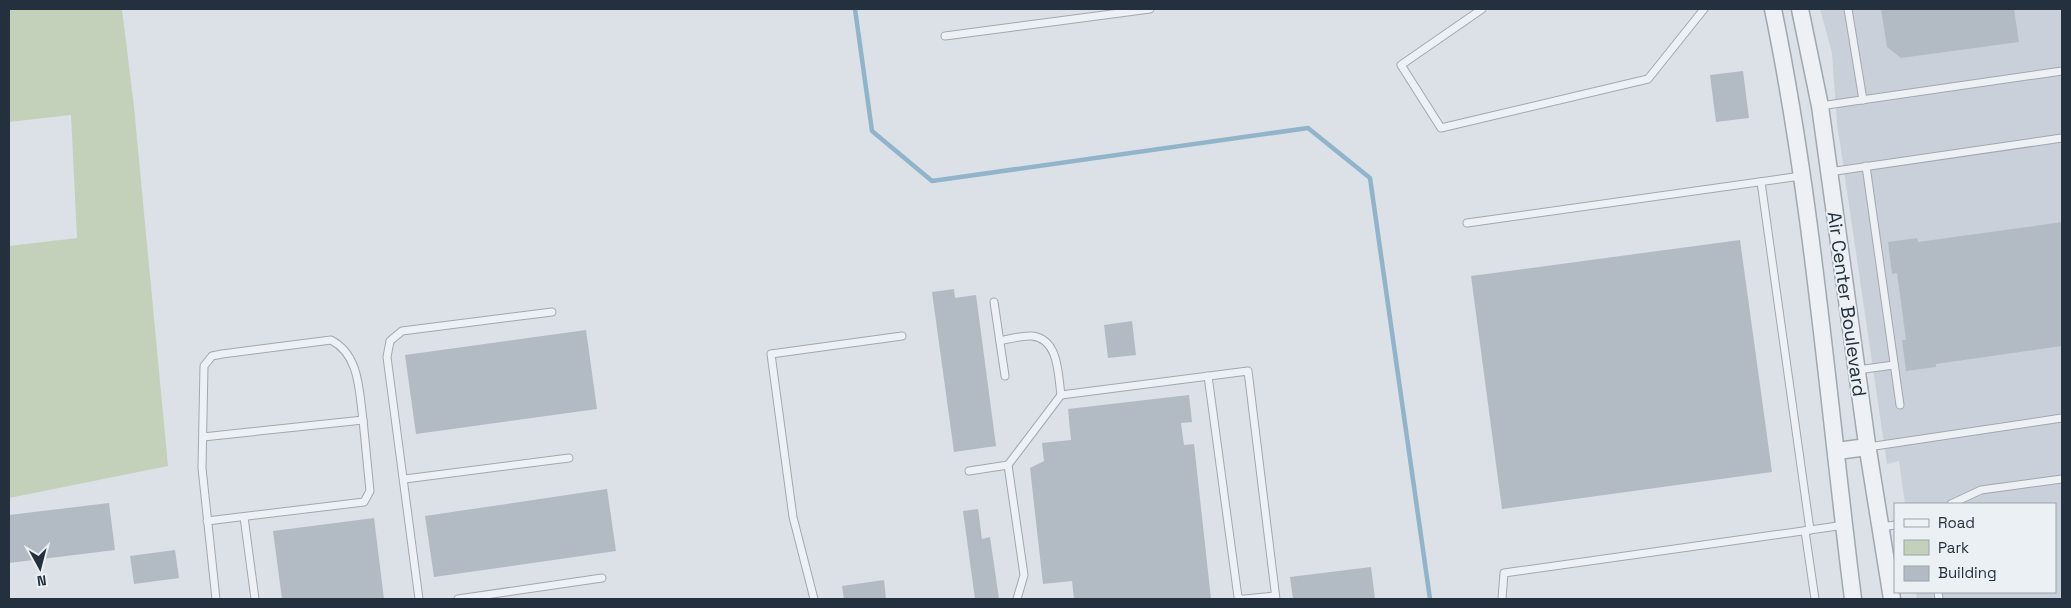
<svg xmlns="http://www.w3.org/2000/svg" width="2071" height="608" font-family="'Space Grotesk',sans-serif">
<style>
.built{fill:#c9d0d9}
.green{fill:#c3d1bb}
.lines{fill:none;stroke-linecap:round;stroke-linejoin:round}
.stream{stroke:#92b4ca;stroke-width:4.5}
.building{fill:#b2bbc3}
.service-casing{stroke:#a0a8b0;stroke-width:9}
.tertiary-casing{stroke:#a0a8b0;stroke-width:19}
.service{stroke:#edf1f5;stroke-width:7}
.tertiary{stroke:#edf1f5;stroke-width:16}
.labels{text-anchor:middle;dominant-baseline:central;stroke-width:4;stroke-linejoin:round;paint-order:stroke}
.street-label{font-size:19px;fill:#24303d;stroke:#eaf0f4}
</style>
<rect width="100%" height="100%" fill="#dbe1e6"/>
<polygon class="built" points="1820,9 2062,9 2062,599 1917,599 1916,592 2055,592 2055,504 1905,504 1899,461 1887,464 1837,123 1832,53"/>
<polygon class="green" points="9,9 122,9 134,107 168,466 9,498 9,246 77,238 71,115 9,122"/>
<g class="lines">
<polyline class="stream" points="855,9 872,131 932,181 1308,128 1370,178 1430,599"/>
</g>
<g class="building">
<polygon points="1881,9 2014,9 2019,42 1901,58 1887,47"/>
<polygon points="1743,71 1749,118 1716,122 1710,75"/>
<polygon points="2062,222 2062,346 1936,364 1936,367 1906,371 1902,340 1906,340 1897,273 1892,274 1888,242 1917,238 1918,242"/>
<polygon points="1740,240 1772,472 1502,509 1471,276"/>
<polygon points="954,289 955,298 976,295 996,446 954,452 932,292"/>
<polygon points="1132,321 1136,355 1108,358 1104,325"/>
<polygon points="586,330 597,409 416,434 405,355"/>
<polygon points="1189,395 1192,422 1181,423 1184,445 1194,444 1211,599 1074,599 1072,581 1043,584 1030,468 1044,461 1042,443 1071,440 1068,409"/>
<polygon points="607,489 616,551 434,577 425,516"/>
<polygon points="109,503 115,550 9,563 9,515"/>
<polygon points="978,509 982,539 990,537 999,599 975,599 963,511"/>
<polygon points="374,518 384,599 282,599 273,531"/>
<polygon points="175,550 179,578 134,584 130,556"/>
<polygon points="1371,567 1375,599 1293,599 1290,577"/>
<polygon points="884,580 886,599 844,599 842,586"/>
</g>
<g class="lines">
<g class="service-casing">
<g id="service">
<polyline points="1482,9 1401,65 1441,128 1648,79 1704,9"/>
<polyline points="1848,9 1863,100"/>
<polyline points="945,36 1150,9"/>
<polyline points="1820,106 2062,71"/>
<polyline points="1866,166 1900,405"/>
<polyline points="1829,172 2062,138"/>
<polyline points="1761,182 1810,530"/>
<polyline points="1467,223 1801,176"/>
<polyline points="994,302 1005,376"/>
<path d="M1000 341C1010 339 1022 335 1032 336 1059 339 1058 374 1061 395L1008 465 1024 575 1017 599"/>
<polyline points="1857,370 1894,365"/>
<polyline points="1208,376 1238,597 1241,599"/>
<polyline points="1061,395 1248,371 1276,599"/>
<path d="M203 437 363 420C359 391 360 355 331 340L222 354 212 356 204 366 202 468 216 599"/>
<polyline points="1868,447 2062,418"/>
<polyline points="969,471 1008,465"/>
<polyline points="405,479 569,458"/>
<polyline points="1951,504 1981,490 2062,479"/>
<polyline points="244,517 255,599"/>
<polyline points="207,521 364,502 370,491 363,420"/>
<polyline points="1881,527 1895,525"/>
<polyline points="1805,531 1815,599"/>
<polyline points="1938,592 1939,599"/>
<polyline points="419,599 387,357 390,341 402,331 552,312"/>
<polyline points="458,599 602,578"/>
<polyline points="814,599 793,517 771,354 902,336"/>
<polyline points="1245,599 1275,596"/>
<polyline points="1502,599 1504,573 1845,525"/>
</g>
</g>
<g class="tertiary-casing">
<g id="tertiary">
<path d="M1773 9C1813 203 1828 402 1853 599"/>
<polyline points="1800,9 1820,106 1867,444 1892,599"/>
<polyline points="1837,451 1867,447"/>
</g>
</g>
<use href="#service" class="service"/>
<use href="#tertiary" class="tertiary"/>
</g>
<g class="labels">
<g class="street-label">
<text transform="translate(1847 304) rotate(82)">Air Center Boulevard</text>
</g>
</g>
<rect width="2071" height="608" fill="none" stroke="#24303d" stroke-width="20"/>
<rect x="1894" y="503" width="162" height="90" fill="#eaf0f4" stroke="#9ba3ab"/>
<rect x="1904" y="519" width="25" height="8" fill="#edf1f5" stroke="#9ba3ab"/>
<text x="1938" y="528" font-size="15" fill="#24303d">Road</text>
<rect x="1904" y="540" width="25" height="15" fill="#c3d1bb" stroke="#9ba3ab"/>
<text x="1938" y="553" font-size="15" fill="#24303d">Park</text>
<rect x="1904" y="566" width="25" height="15" fill="#b2bbc3" stroke="#9ba3ab"/>
<text x="1938" y="578" font-size="15" fill="#24303d">Building</text>
<g transform="translate(40 568) rotate(173)" stroke="#eaf0f4" stroke-width="4" paint-order="stroke">
<path d="M0-4L9 19L0 12L-9 19Z" fill="#24303d"/>
<text y="-8" font-size="14" font-weight="bold" text-anchor="middle" fill="#24303d">N</text>
</g>
</svg>
